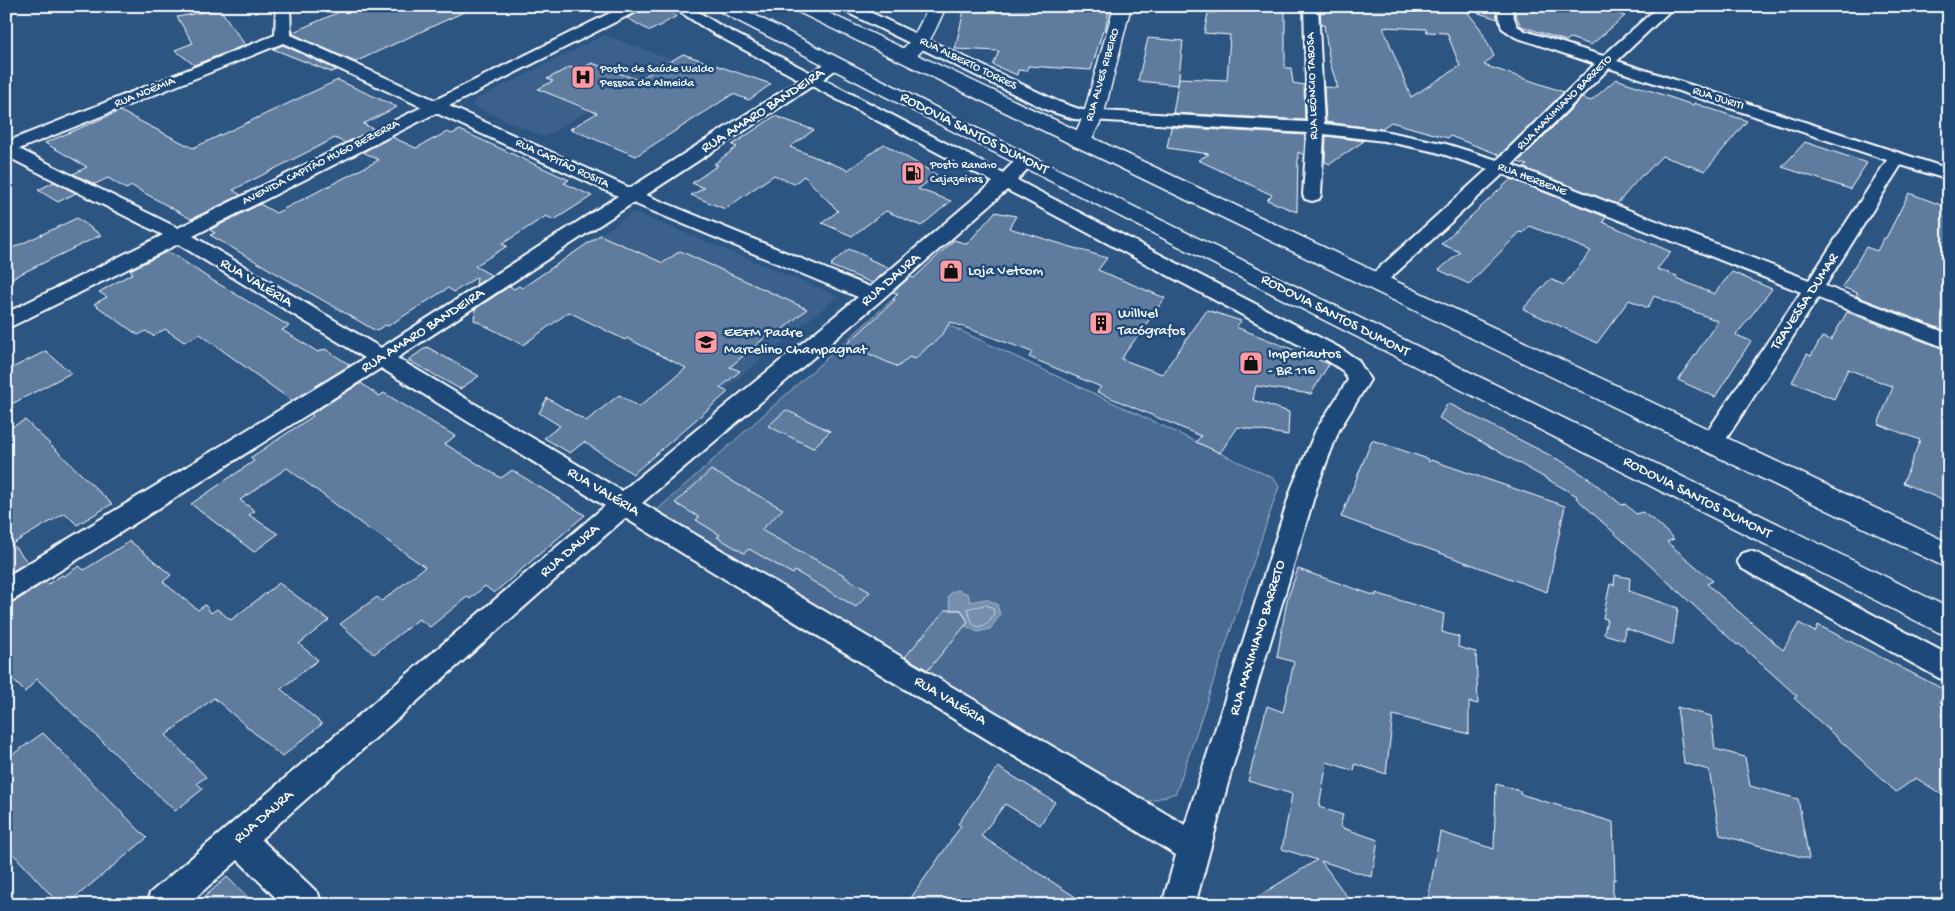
<svg xmlns="http://www.w3.org/2000/svg" width="1955" height="911" font-family="'Gochi Hand',sans-serif">
<style>
.built{fill:#3b618b}
.green{fill:#486b92;stroke:#a4b5c8}
.water{fill:#748fad;stroke:#acbcce}
.lines{fill:none;stroke-linecap:round;stroke-linejoin:round}
.shore{stroke:#c7d2de;stroke-width:1}
.building{fill:#5e7c9f;stroke:#fff;fill-rule:evenodd}
.minor-casing{stroke:#fff;stroke-width:4}
.tertiary-casing{stroke:#fff;stroke-width:3}
.trunk-casing{stroke:#fff;stroke-width:3}
.minor{fill:#1f4a7a;fill-rule:evenodd}
.tertiary{fill:#1f4a7a;fill-rule:evenodd}
.trunk{fill:#1f4a7a;fill-rule:evenodd}
.labels{text-anchor:middle;dominant-baseline:central;stroke-width:5;stroke-linejoin:round;paint-order:stroke}
.far-street-label{font-size:12px;fill:#fff;stroke:#1f4a7a}
.far-poi-label{font-size:12px;fill:#fff;stroke:#1f4a7a;text-anchor:start}
.street-label{font-size:15px;fill:#fff;stroke:#1f4a7a}
.poi-label{font-size:15px;fill:#fff;stroke:#1f4a7a;text-anchor:start}
</style>
<rect width="100%" height="100%" fill="#2c5582"/>
<filter id="ink" filterUnits="userSpaceOnUse"><feTurbulence type="fractalNoise" baseFrequency=".02" numOctaves="2"/><feDisplacementMap in="SourceGraphic" scale="10" xChannelSelector="R" yChannelSelector="G"/><feConvolveMatrix kernelMatrix="1 2 1 2 8 2 1 2 1" color-interpolation-filters="sRGB"/></filter>
<g filter="url(#ink)">
<g class="built">
<polygon points="604,35 674,60 544,137 471,105 473,101"/>
<polygon points="634,212 838,296 726,388 519,289"/>
</g>
<polygon class="green" points="893,299 1273,478 1279,486 1176,793 1144,803 661,521 657,510"/>
<polygon class="water" points="958,590 968,594 970,602 986,599 997,604 1000,615 990,629 978,632 965,626 968,622 961,610 951,610 948,597 951,592"/>
<g class="lines">
<polygon class="shore" points="986,605 993,608 994,614 987,624 978,627 973,624 967,609"/>
</g>
<g class="building">
<polygon points="353,6 477,6 355,62 293,34 293,32"/>
<polygon points="645,6 656,6 677,16 650,31 627,18 642,11"/>
<polygon points="965,6 1029,8 1110,6 1105,30 1103,30 1091,70 1028,66 1027,71 1018,70 1017,75 993,65 999,51 955,49"/>
<polygon points="1217,6 1285,6 1285,68 1291,68 1293,83 1304,85 1305,120 1173,113 1179,78 1227,80 1230,35 1204,33 1208,13 1217,13"/>
<path d="M1320 6H1383V8L1426 10 1425 6 1465 9 1480 28 1494 56 1484 65 1564 92 1500 155 1450 136 1448 138 1391 122 1381 129 1326 122 1324 87 1338 88 1330 63 1324 25H1321ZM1383 27 1426 29 1427 32 1447 33 1460 66 1411 97Z"/>
<polygon points="1473,6 1494,6 1498,19 1472,11"/>
<polygon points="1512,6 1625,6 1616,13 1625,16 1591,45 1570,38 1566,41 1521,26"/>
<polygon points="220,9 245,45 194,65 175,50 193,43 177,17"/>
<polygon points="1148,38 1183,41 1178,85 1138,81"/>
<polygon points="283,45 337,70 331,72 273,49"/>
<polygon points="683,54 771,84 749,100 733,94 636,156 570,129 597,113 538,89 553,81 547,79 570,67 579,70 592,63 638,80"/>
<polygon points="1616,79 1693,105 1694,103 1747,121 1705,171 1662,156 1644,175 1642,175 1617,204 1524,168 1527,165 1518,162 1582,98 1591,101"/>
<polygon points="338,80 397,107 363,124 374,129 345,143 335,138 233,190 241,195 191,219 132,186 126,189 108,178 95,184 73,174 87,167 45,143 120,111 193,148"/>
<polygon points="775,116 814,130 790,147 848,170 884,144 937,175 918,189 951,201 921,226 886,211 852,236 822,223 838,211 804,176 794,184 774,175 725,209 691,195 704,188 692,183 718,165 714,164 737,147 732,145"/>
<polygon points="1171,127 1305,135 1304,155 1298,152 1297,212 1267,200 1272,195 1198,160 1209,154 1167,148"/>
<polygon points="460,130 569,180 564,183 592,196 554,220 546,216 502,244 507,246 475,266 491,275 476,285 477,277 454,292 448,288 388,326 385,325 376,331 210,235 215,233 210,230 260,204 276,213 379,160 363,152 392,137 416,148 447,132 452,134"/>
<polygon points="1326,136 1364,141 1330,164 1325,162"/>
<polygon points="1805,142 1867,163 1850,189 1782,167"/>
<polygon points="1511,179 1606,217 1603,222 1671,252 1657,269 1677,276 1676,278 1714,294 1732,272 1772,289 1736,335 1751,341 1715,397 1678,380 1718,321 1654,296 1648,308 1629,300 1597,343 1523,309 1550,279 1564,285 1591,251 1530,226 1523,233 1520,232 1469,284 1439,270 1460,252 1441,244"/>
<polygon points="54,182 76,193 58,202 38,190"/>
<polygon points="1909,193 1949,208 1949,332 1856,296 1858,293 1842,287 1866,247 1877,251 1884,238 1886,238"/>
<polygon points="995,212 1016,216 1009,228 1107,258 1098,270 1165,298 1121,359 1162,374 1207,310 1241,321 1236,327 1329,364 1311,394 1256,386 1253,400 1289,412 1288,435 1238,427 1220,453 1196,442 1201,436 1097,392 1101,387 1029,357 1032,352 950,322 944,332 933,344 931,344 915,359 909,357 898,367 847,344 895,300 893,299 898,294 893,292 910,277 914,278 954,240 967,244"/>
<polygon points="77,218 101,235 6,281 6,251"/>
<polygon points="600,235 663,263 680,251 807,309 771,339 767,336 730,367 740,371 720,388 728,392 633,474 584,442 570,453 544,438 560,426 539,413 547,398 586,421 619,395 639,407 686,368 627,338 625,340 569,312 523,345 474,320 475,309 510,286 514,289 519,286 522,288"/>
<polygon points="849,249 870,258 869,259 890,268 872,283 831,266 833,264 831,264"/>
<polygon points="166,252 173,254 207,277 289,326 282,330 318,352 325,349 350,365 292,401 200,334 184,342 165,329 153,336 146,331 138,335 94,304 107,297 99,292 133,273 130,270"/>
<polygon points="1847,312 1949,351 1949,503 1903,483 1920,440 1878,424 1893,387 1848,369 1834,399 1792,382 1807,354 1811,356 1822,337 1831,340"/>
<polygon points="427,347 479,376 460,389 408,360"/>
<polygon points="46,351 71,373 6,407 6,371"/>
<polygon points="361,383 379,396 384,393 455,436 445,444 501,478 512,470 585,515 494,593 485,586 470,599 467,597 430,627 419,619 374,654 340,624 377,597 382,601 425,567 372,530 371,531 287,468 240,500 255,511 249,515 278,534 254,552 191,504 254,461 250,458 313,416 311,414"/>
<polygon points="1448,403 1563,462 1588,478 1622,505 1625,504 1636,514 1642,512 1656,522 1674,539 1667,542 1713,581 1707,584 1783,650 1799,623 1815,632 1818,625 1945,690 1940,702 1949,707 1949,799 1916,778 1896,792 1794,698 1797,696 1739,644 1737,645 1576,498 1577,496 1439,418"/>
<polygon points="786,410 830,431 813,448 768,426"/>
<polygon points="25,420 112,504 77,525 65,513 12,544 28,562 6,575 6,430"/>
<polygon points="1372,440 1428,459 1429,462 1431,460 1565,506 1547,592 1341,517"/>
<polygon points="711,470 783,509 761,530 844,575 843,576 870,592 856,607 795,571 793,574 749,549 744,553 717,537 720,535 696,520 699,517 675,503"/>
<polygon points="130,541 171,575 163,582 198,610 205,605 211,613 217,609 231,620 279,583 329,620 299,644 318,660 281,689 322,724 282,757 214,698 166,735 206,777 197,783 203,789 175,811 37,679 25,692 6,673 6,604 16,601 45,582 48,584 62,575 64,576 79,566 84,570"/>
<polygon points="1298,569 1376,596 1376,593 1444,614 1442,632 1459,637 1458,647 1476,652 1478,704 1469,702 1469,734 1393,715 1386,774 1355,764 1354,771 1327,762 1319,807 1343,815 1340,827 1378,840 1372,877 1321,861 1353,905 1244,905 1317,860 1282,849 1292,794 1248,781 1267,706 1283,712 1294,662 1277,657 1287,600"/>
<polygon points="1615,575 1630,578 1629,591 1678,608 1673,645 1625,628 1624,640 1604,634 1607,619 1603,618 1610,584 1614,585"/>
<polygon points="945,610 961,610 968,622 928,670 905,657"/>
<polygon points="1677,707 1711,716 1715,749 1745,757 1750,786 1798,799 1809,859 1720,835 1709,770 1684,763"/>
<polygon points="43,733 147,838 66,905 60,905 6,846 6,759"/>
<polygon points="998,767 1055,802 1040,825 1005,804 981,836 1088,905 906,905 961,826 958,824"/>
<polygon points="1496,784 1520,791 1520,794 1613,822 1615,880 1613,879 1613,905 1427,905 1440,832 1494,849"/>
<polygon points="227,877 256,905 195,905"/>
</g>
<g class="lines">
<g class="minor-casing">
<g id="minor">
<path d="M276 6H290L291 35 435 100 624 6H643L641 9 449 106 630 188 800 80 711 32 671 6H689L721 26 811 73 829 61H841L843 64 823 79 1003 173C1012 164 1019 154 1032 157L1035 161 1017 180 1338 347 1358 360 1370 380 1339 430 1317 487 1231 772 1195 905H1162L1176 855 625 518 261 839 318 893 322 905H283L238 860 187 905H146L150 893 605 506 381 368 15 599 6 602V577L365 358 178 244 6 329V313L163 235 6 156V142L275 35ZM283 43 422 107 178 228 19 149ZM812 86 993 182 870 287 646 195ZM436 113 618 196 381 348 193 236ZM1007 190 1322 357 1342 370 1348 380 1316 430 1292 487 1185 825 642 503 880 301ZM633 203 858 297 622 491 397 358Z"/>
<path d="M838 6H857L1059 102 1082 110 1307 122 1304 6H1318L1324 124 1384 131 1446 144 1497 160 1595 64 1515 37 1502 28 1496 6H1510L1517 26 1525 31 1603 56 1659 6H1675L1617 61 1949 169V180L1901 165 1825 286 1949 334V349L1818 298 1719 450 1711 453 1703 450 1699 444 1703 438 1801 292 1503 174 1382 286 1375 288 1368 286 1365 282 1368 278 1488 169 1436 152 1384 141 1324 134 1321 195 1319 199 1312 201 1305 199 1303 195 1307 133 1074 119 1047 110 840 9ZM1609 68 1887 160 1809 280 1512 165Z"/>
<polygon points="1750,551 1759,554 1949,655 1949,681 1939,678 1741,568 1737,561 1741,554"/>
</g>
</g>
<g class="tertiary-casing">
<g id="tertiary">
<path d="M929 6H946C938 24 923 66 899 60L896 56 913 38Z"/>
<polygon points="1114,6 1131,6 1103,117 1088,146 1081,148 1074,146 1071,142 1083,117"/>
</g>
</g>
<g class="trunk-casing">
<g id="trunk">
<polygon points="715,6 737,6 1033,157 1949,608 1949,636 1938,632 1019,165 717,10"/>
<polygon points="792,6 814,6 1949,543 1949,569 794,10"/>
</g>
</g>
<use href="#minor" class="minor"/>
<use href="#tertiary" class="tertiary"/>
<use href="#trunk" class="trunk"/>
</g>
</g>
<defs>
<g id="hospital-square" transform="scale(1.25)"><rect x="-9" y="-9" width="18" height="18" rx="4" fill="#ff9aa2" stroke="#1f4a7a"/><path d="M-5-5h3v3.5h4V-5h3V5h-3V1.5h-4V5h-3Z" fill="#111"/></g>
<g id="fuel-square" transform="scale(1.25)"><rect x="-9" y="-9" width="18" height="18" rx="4" fill="#ff9aa2" stroke="#1f4a7a"/><path d="M-5.5-6h7V0h2V4h1.3V-2.5L3-4.5l.8-.8L6-3V5H2.5V1h-1V6h-7ZM-4.2-4.7v3.2H.2V-4.7Z" fill="#111"/></g>
<g id="shop-square" transform="scale(1.25)"><rect x="-9" y="-9" width="18" height="18" rx="4" fill="#ff9aa2" stroke="#1f4a7a"/><path d="M-5-2.5h2.3a2.7 3.5 0 0 1 5.4 0H5L5.5 6h-11ZM-1.5-2.5h3a1.5 2.3 0 0 0-3 0Z" fill="#111"/></g>
<g id="building-square" transform="scale(1.25)"><rect x="-9" y="-9" width="18" height="18" rx="4" fill="#ff9aa2" stroke="#1f4a7a"/><path d="M-4-6H4V6H1V3H-1V6H-4ZM-2.5-4.3h1.7v1.8h-1.7ZM.8-4.3h1.7v1.8H.8ZM-2.5-1h1.7V.8h-1.7ZM.8-1h1.7V.8H.8Z" fill="#111"/></g>
<g id="school-square" transform="scale(1.25)"><rect x="-9" y="-9" width="18" height="18" rx="4" fill="#ff9aa2" stroke="#1f4a7a"/><path d="M0-5L7-2L0 1L-7-2ZM-4 1L0 2.5L4 1V4Q0 6-4 4Z" fill="#111"/></g>
</defs>
<g fill-rule="evenodd">
<use href="#hospital-square" x="583" y="77"/>
<use href="#fuel-square" x="913" y="173"/>
<use href="#shop-square" x="951" y="271"/>
<use href="#building-square" x="1101" y="323"/>
<use href="#school-square" x="706" y="342"/>
<use href="#shop-square" x="1251" y="363"/>
</g>
<g class="labels">
<g class="far-street-label">
<text transform="translate(968 64) rotate(26)">RUA ALBERTO TORRES</text>
<text transform="translate(1103 75) rotate(-74)">RUA ALVES RIBEIRO</text>
<text transform="translate(1313 86) rotate(-92)">RUA LEÔNCIO TABOSA</text>
<text transform="translate(145 93) rotate(-22)">RUA NOÊMIA</text>
<text transform="translate(1718 99) rotate(18)">RUA JURITI</text>
<text transform="translate(1565 103) rotate(-45)">RUA MAXIMIANO BARRETO</text>
<text transform="translate(321 163) rotate(-27)">AVENIDA CAPITÃO HUGO BEZERRA</text>
<text transform="translate(562 164) rotate(25)">RUA CAPITÃO ROSITA</text>
<text transform="translate(1532 180) rotate(21)">RUA HERBENE</text>
</g>
<g class="far-poi-label">
<text x="600" y="70">Posto de Saúde Waldo<tspan x="600" dy="14">Pessoa de Almeida</tspan></text>
<text x="930" y="166">Posto Rancho<tspan x="930" dy="14">Cajazeiras</tspan></text>
</g>
<g class="street-label">
<text transform="translate(763 111) rotate(-33)">RUA AMARO BANDEIRA</text>
<text transform="translate(974 134) rotate(27)">RODOVIA SANTOS DUMONT</text>
<text transform="translate(891 280) rotate(-41)">RUA DAURA</text>
<text transform="translate(256 283) rotate(31)">RUA VALÉRIA</text>
<text transform="translate(1805 302) rotate(-57)">TRAVESSA DUMAR</text>
<text transform="translate(1335 316) rotate(27)">RODOVIA SANTOS DUMONT</text>
<text transform="translate(423 331) rotate(-33)">RUA AMARO BANDEIRA</text>
<text transform="translate(603 492) rotate(31)">RUA VALÉRIA</text>
<text transform="translate(1697 498) rotate(27)">RODOVIA SANTOS DUMONT</text>
<text transform="translate(570 551) rotate(-41)">RUA DAURA</text>
<text transform="translate(1258 638) rotate(-73)">RUA MAXIMIANO BARRETO</text>
<text transform="translate(950 701) rotate(31)">RUA VALÉRIA</text>
<text transform="translate(264 817) rotate(-41)">RUA DAURA</text>
</g>
<g class="poi-label">
<text x="968" y="271">Loja Vetcom</text>
<text x="1118" y="314">Willvel<tspan x="1118" dy="17">Tacógrafos</tspan></text>
<text x="724" y="333">EEFM Padre<tspan x="724" dy="17">Marcelino Champagnat</tspan></text>
<text x="1268" y="354">Imperiautos<tspan x="1268" dy="17">- BR 116</tspan></text>
</g>
</g>
<rect width="1955" height="911" fill="none" stroke="#1f4a7a" stroke-width="25"/>
<rect x="12" y="12" width="1930" height="886" fill="none" stroke="#fff" stroke-width="2" filter="url(#ink)"/>
</svg>
